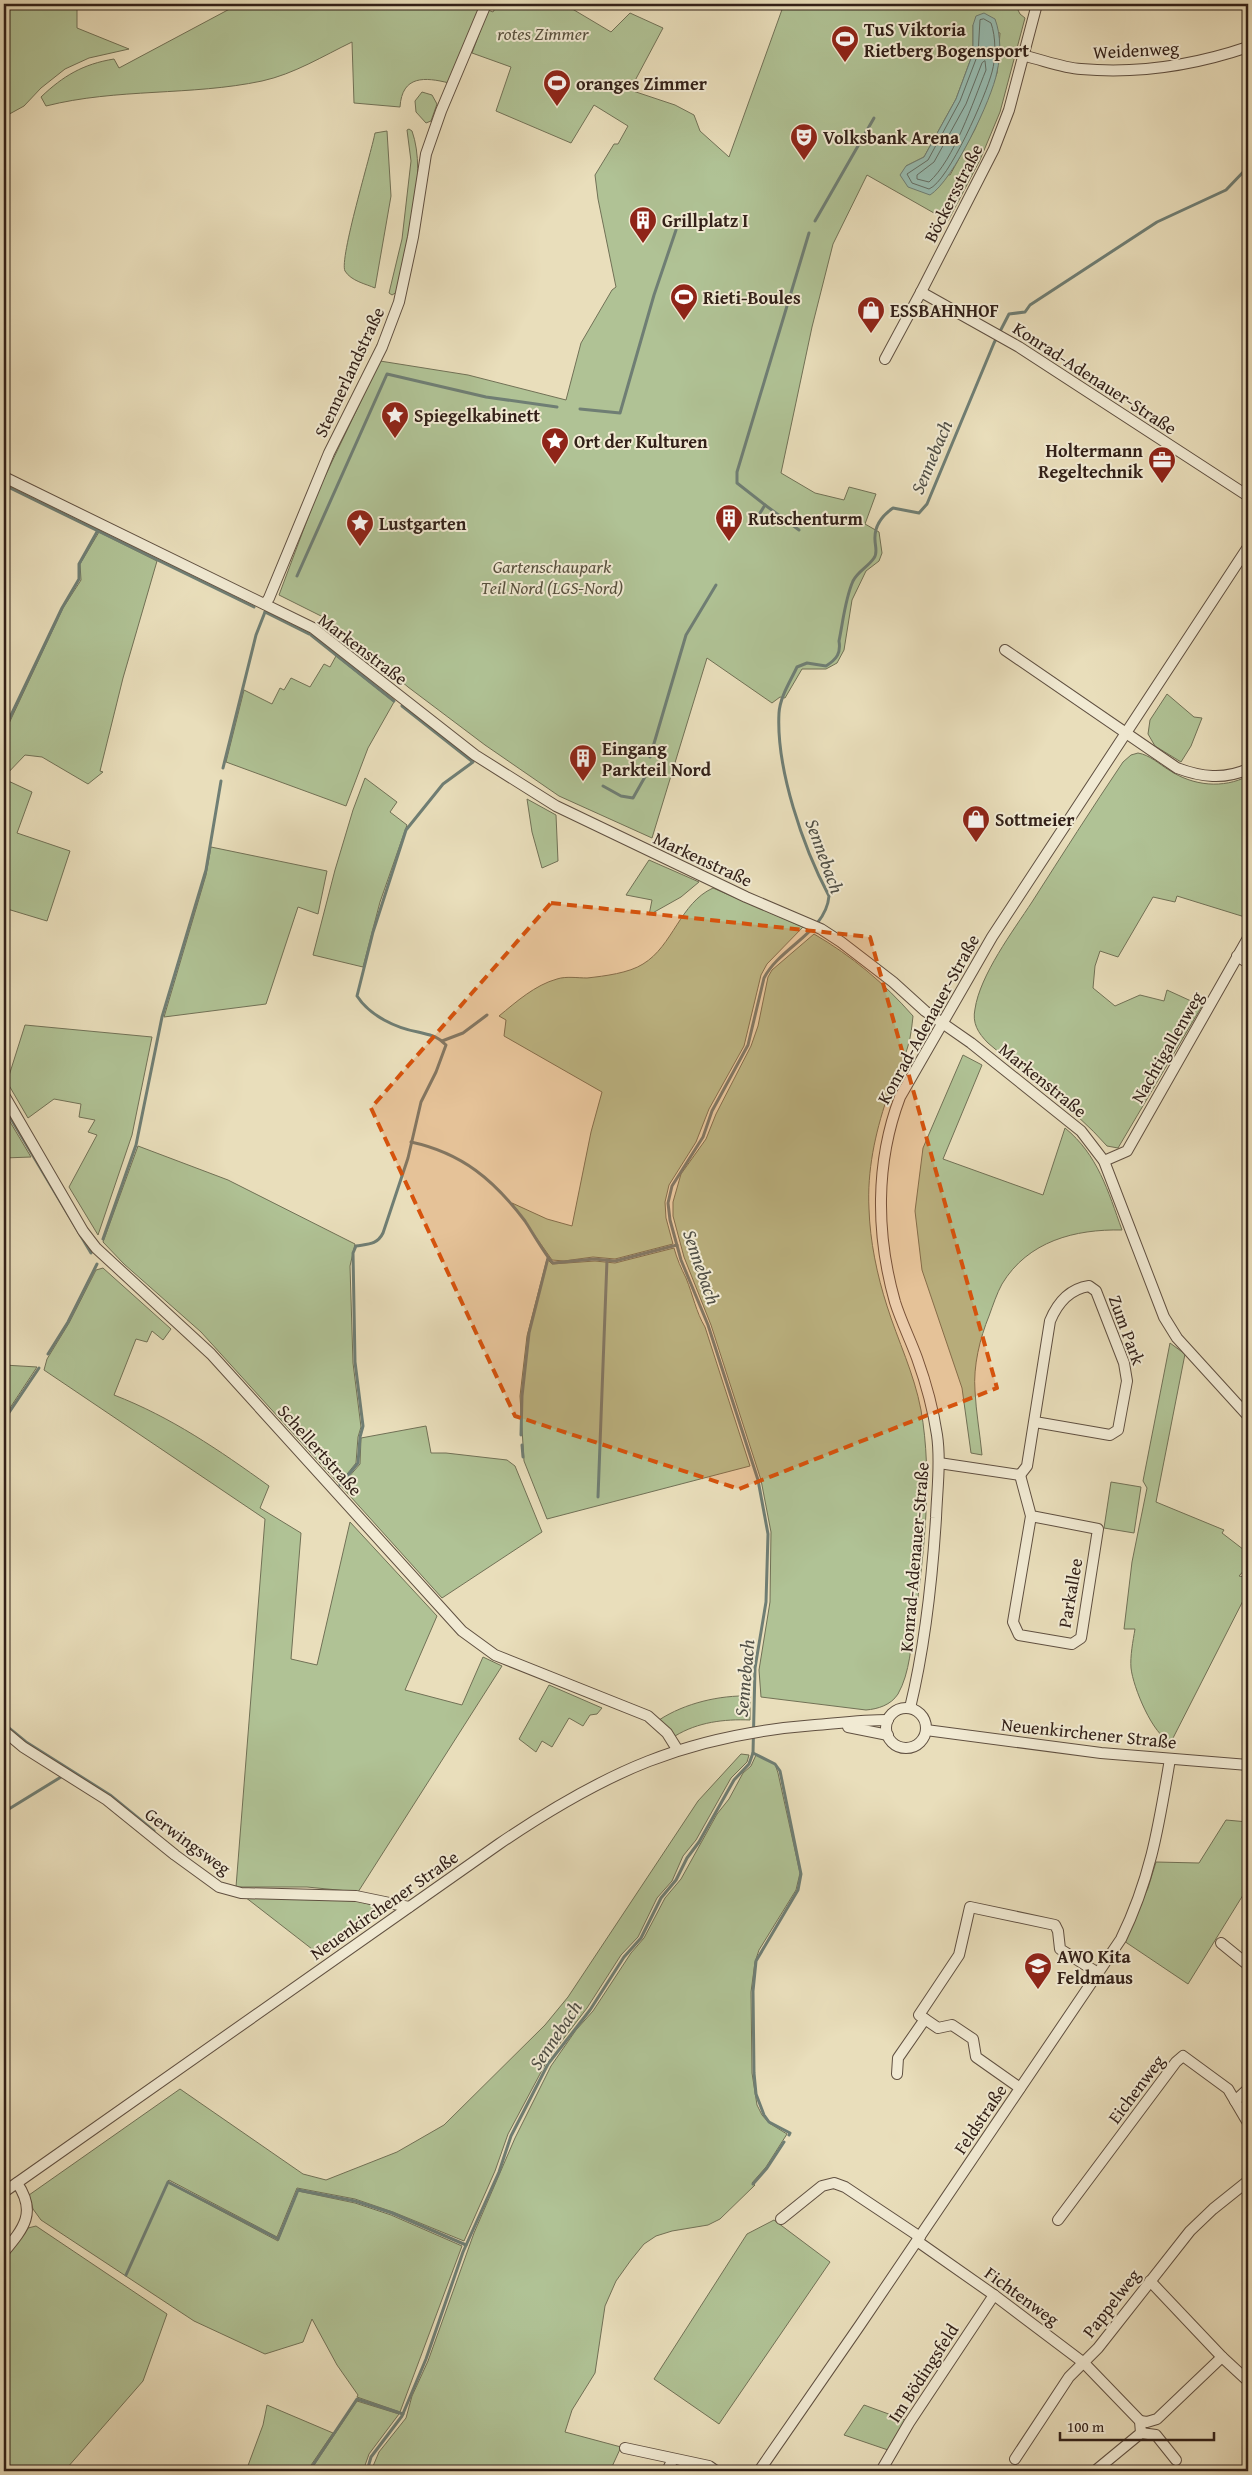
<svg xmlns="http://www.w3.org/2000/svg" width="1252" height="2475" font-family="'Gentium Book Plus',serif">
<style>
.green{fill:#b0c295;stroke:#717156;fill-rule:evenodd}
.water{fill:#97bcb1;stroke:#6f7e74}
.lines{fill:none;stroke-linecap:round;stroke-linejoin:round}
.shore{stroke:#646e64;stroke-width:1}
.stream{stroke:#6f7e74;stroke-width:3}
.minor-casing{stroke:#605041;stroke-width:12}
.minor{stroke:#f1ead3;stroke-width:10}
.marked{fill:#d6530d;fill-opacity:0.2;stroke:#d6530d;stroke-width:4;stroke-dasharray:10 6;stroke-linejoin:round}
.labels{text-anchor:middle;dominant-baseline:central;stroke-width:4;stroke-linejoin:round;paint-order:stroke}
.poi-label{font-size:18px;font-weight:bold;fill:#322018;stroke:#f1ead3;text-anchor:start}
.park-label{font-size:18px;font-style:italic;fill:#58513e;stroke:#f1ead3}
.street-label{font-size:18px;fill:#322018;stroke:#f1ead3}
.water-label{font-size:19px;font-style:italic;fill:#504f46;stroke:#f1ead3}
</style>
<rect width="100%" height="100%" fill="#e9debb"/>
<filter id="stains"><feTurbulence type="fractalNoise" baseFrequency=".004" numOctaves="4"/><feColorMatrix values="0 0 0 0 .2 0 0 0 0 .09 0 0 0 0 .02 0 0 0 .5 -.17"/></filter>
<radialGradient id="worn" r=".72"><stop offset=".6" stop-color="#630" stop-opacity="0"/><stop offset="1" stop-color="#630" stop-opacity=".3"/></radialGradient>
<g class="green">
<polygon points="4,4 77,4 77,28 129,49 89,58 65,69 41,88 24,106 4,117"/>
<path d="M239 4H477L482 6 449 83C425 77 402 75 400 107L354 103 352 42C323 56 294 74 262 81 191 96 117 88 46 106L41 97C63 76 83 64 114 59L119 68Z"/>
<path d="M498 4H564L611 32 630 13 663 28 630 90 675 105 694 115 700 131 729 157 784 4H878L916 8 952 4H1015L1020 14 1025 18 1000 112 980 160 948 221 867 175 833 244 812 327 781 473 815 493 844 500 849 487 876 494 865 524 879 532 882 553 879 561 866 571 852 600 844 650 837 663 826 669H802L785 698 780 697 772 703 707 658 652 838 559 796 485 745 408 687 331 621 279 595 318 491 380 361 468 375 566 400 581 343 612 290 616 287 598 199 595 175 614 144H618L628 126 594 105 571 143 496 111 511 67 472 53 488 10 493 12ZM973 25 1000 33 997 73 975 129 950 175 906 166 924 157 956 99 973 53Z"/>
<polygon points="422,92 432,95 437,104 431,121 426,123 416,112 415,101"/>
<path d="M409 129 412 131C428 176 406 245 397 292L392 295 389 293 402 239 411 161 407 130Z"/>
<path d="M387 131 391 196 375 288C366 284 351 281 345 271 339 259 371 154 375 133Z"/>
<polygon points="99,532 157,561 123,678 100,771 103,772 88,784 42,757 25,755 4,777 4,734 63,608 81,580 80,564"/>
<polygon points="336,656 394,702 368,748 346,806 226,762 244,690 272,704 280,688 284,690 291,678 310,687 324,664 330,667"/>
<polygon points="1167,694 1194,717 1202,718 1191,746 1181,762 1155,746 1148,734 1150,720"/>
<path d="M1138 753C1150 755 1159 764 1169 770 1193 786 1223 789 1248 776V918L1177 896 1175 902 1153 897 1118 957 1100 951 1095 966 1093 988 1115 1006 1140 995 1164 1001 1167 990 1202 1006 1118 1148 1107 1146C1073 1107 1027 1077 988 1043 978 1033 972 1023 975 1009 980 975 1013 931 1032 902 1062 855 1092 808 1123 762L1131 755Z"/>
<polygon points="365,778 397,802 390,812 407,825 380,902 363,967 313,955 335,870 353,810"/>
<polygon points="4,779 32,792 17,833 70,851 47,921 4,908"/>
<polygon points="527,799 556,815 558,861 542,868 532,832"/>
<polygon points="211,847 327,871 318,914 298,907 266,1004 164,1017 206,875"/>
<polygon points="649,860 699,882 681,897 649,915 652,900 626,895"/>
<path d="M713 888 803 927 767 964 761 975 744 1046 709 1109 696 1142 669 1185 665 1202 666 1218 673 1244 615 1259 593 1257 564 1261 552 1260 512 1203 547 1219 572 1226 591 1132 602 1092 504 1036 506 1020 499 1016C516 1002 535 985 557 979 566 976 578 978 587 978 605 976 629 973 643 964 673 946 680 903 713 888Z"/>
<path d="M814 934C852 956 884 983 913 1016 912 1025 911 1036 908 1046 903 1064 893 1080 887 1098 875 1134 867 1171 869 1209 870 1241 877 1275 887 1306 898 1341 914 1373 921 1410 933 1478 924 1552 915 1620 911 1644 910 1673 898 1694 891 1705 878 1709 866 1710L761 1697 759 1670 770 1602 771 1532 761 1480 711 1325 684 1257 673 1216V1202L681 1174 706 1139 716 1114 751 1046 758 1026 768 977 772 970Z"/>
<polygon points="25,1025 152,1037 132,1135 98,1235 69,1187 97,1135 88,1132 95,1120 79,1117 81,1104 54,1099 28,1118 7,1082"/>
<path d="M963 1055 982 1065 943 1159 1043 1195 1065 1128C1098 1155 1108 1191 1122 1230 1075 1229 1028 1241 1002 1284 997 1293 993 1305 989 1316 980 1338 973 1366 975 1391 976 1412 980 1434 982 1455L971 1453 962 1388 922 1270 915 1211 923 1148Z"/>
<polygon points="6,1115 31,1157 4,1158 4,1116"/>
<polygon points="138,1146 228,1180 355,1244 350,1266 353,1363 361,1427 358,1437 356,1463 339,1484 201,1332 124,1264 103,1242"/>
<path d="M674 1248C677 1259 681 1268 686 1278 693 1295 696 1312 705 1327L750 1466 547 1519 524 1461 520 1396 527 1336 547 1259 552 1264 595 1261 615 1263Z"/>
<path d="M103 1268 171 1329 163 1340 152 1331 147 1342 136 1339 114 1395C171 1417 219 1450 269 1486L260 1508 301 1533 291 1659 317 1665 350 1522 437 1616 405 1690 462 1705 483 1657 502 1666 358 1892 307 1887H236L265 1519 44 1370 47 1359 69 1323 96 1270Z"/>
<path d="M1170 1343 1185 1354 1156 1502 1224 1530 1222 1533 1248 1553V1566L1239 1576 1244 1577 1248 1572V1591L1171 1742C1153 1736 1133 1687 1131 1668 1130 1656 1133 1641 1135 1629H1124L1132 1562 1147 1488 1143 1481Z"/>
<polygon points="4,1365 37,1367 4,1417"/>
<polygon points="426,1426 431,1453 446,1453 507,1460 515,1466 542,1532 442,1598 341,1486 360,1464 361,1438"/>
<polygon points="1111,1482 1141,1487 1134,1533 1104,1528"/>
<polygon points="549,1685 602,1708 597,1714 590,1715 583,1726 569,1718 552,1747 542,1741 536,1752 519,1739"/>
<path d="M750 1696V1720C724 1719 698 1722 675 1736L659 1720C685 1703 720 1695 750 1696Z"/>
<polygon points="741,1754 749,1755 747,1762 731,1778 696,1840 683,1856 672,1881 657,1898 638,1937 621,1955 587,2008 548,2059 508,2134 495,2171 464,2241 393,2212 355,2199 297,2188 277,2237 169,2180 167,2182 278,2241 298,2191 355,2203 391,2215 462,2246 400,2412 357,2397 358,2395 337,2365 312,2319 303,2342 265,2354 194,2321 41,2220 33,2209 29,2195 180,2089 303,2174 326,2180 397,2152 444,2125 545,2025 568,1997 698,1801"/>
<polygon points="756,1755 775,1764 778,1773 800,1873 796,1890 759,1950 755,1962 751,1992 752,2073 757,2105 762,2115 769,2123 787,2134 766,2167 752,2183 755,2185 720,2219 708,2225 672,2231 656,2236 644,2244 631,2260 616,2281 605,2306 595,2373 572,2410 565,2432 621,2447 610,2471 371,2471 379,2452 406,2418 412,2396 428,2361 474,2233 515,2138 551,2066 576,2030 593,2011 631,1953 644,1938 665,1898 681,1879 717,1814 729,1799 743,1773 751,1766"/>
<polygon points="1226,1820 1248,1822 1248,1887 1188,1984 1124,1941 1148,1888 1156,1862 1199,1863"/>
<polygon points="245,1897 357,1901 381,1907 383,1912 321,1956"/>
<polygon points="774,2220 830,2262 719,2424 654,2379 747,2234"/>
<polygon points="36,2226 167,2314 143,2381 67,2468 67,2471 4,2471 4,2259 28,2228"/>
<polygon points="357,2401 399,2414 369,2454 363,2471 310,2471"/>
<polygon points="267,2405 333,2433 307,2471 246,2471 263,2425"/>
<polygon points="864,2405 905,2420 888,2450 844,2435"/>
</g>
<path class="water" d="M984 13 995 19C1001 35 1001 55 997 72 992 99 953 181 930 195L908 187 900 175 906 166 924 157 956 99 973 53V25L976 16Z"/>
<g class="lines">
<g class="shore">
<path d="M984 19 991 23C996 37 996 58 992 72 986 95 949 181 929 189L912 183 907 174 928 160 960 101 978 54 980 20Z"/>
<path d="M985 61 986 70C973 102 954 160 929 182L917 179V175L934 162 966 104 982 63Z"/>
</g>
<g class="stream">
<polyline points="815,221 874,118"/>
<polyline points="580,409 620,413 654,295 676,230"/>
<polyline points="4,485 254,607"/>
<polyline points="765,505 799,530"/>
<polyline points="755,521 765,505 737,483 737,472 809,233"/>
<polyline points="297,576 387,374 486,397 557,407"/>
<polyline points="265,612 309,634"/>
<polyline points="311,635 394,701"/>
<polyline points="4,730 62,608 79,579 79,564 98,530"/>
<polyline points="650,757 686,635 716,585"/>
<polyline points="223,768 256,635 265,612"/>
<polyline points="603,786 621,796 633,798 646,775"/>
<polyline points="442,1041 463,1033 487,1015"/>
<polyline points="4,1107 91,1253"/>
<path d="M411 1142C462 1153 494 1180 525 1221 531 1230 547 1258 553 1263L594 1259 615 1261 677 1245"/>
<polyline points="103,1239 136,1145 162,1017 206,870 221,781"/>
<polyline points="48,1354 68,1322 97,1264"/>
<polyline points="4,1420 39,1368"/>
<polyline points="521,1435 522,1396 529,1333 548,1258"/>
<polyline points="522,1445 523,1457"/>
<path d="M340 1485 358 1463 360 1437 363 1426 355 1362 353 1253 356 1246C368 1244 377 1245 383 1233L408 1158 421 1102 436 1072 446 1045C436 1035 430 1035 418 1032 396 1028 370 1016 357 996L373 932 406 830 443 784 473 762 402 706"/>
<polyline points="598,1497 607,1260"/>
<polyline points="4,1724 26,1742 110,1795 154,1831"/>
<polyline points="753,1753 775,1764 780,1771 801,1874 798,1890 756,1961 753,1991 754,2073 756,2094 764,2115 769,2122 790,2133 789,2135"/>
<polyline points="4,1812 61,1777"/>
<polyline points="753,2184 767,2168 784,2142"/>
<polyline points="126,2275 168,2182 278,2239 298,2190 355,2201 392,2213 466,2245"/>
<polyline points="309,2471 357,2399 403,2414"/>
<path d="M367 2471 371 2457 402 2416 426 2359 463 2252 499 2172 511 2136 548 2064 590 2010 624 1957 641 1938 661 1898 676 1880 687 1858 699 1842 734 1780 749 1764 753 1753 755 1668 766 1602 768 1534 758 1480 708 1325 681 1260 670 1220 668 1203 672 1186 703 1137 712 1111 748 1045 764 978C780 947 826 932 829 896 803 847 776 769 779 713 780 697 790 682 797 667L807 663 826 666C837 659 841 653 839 641 843 622 845 599 853 581 858 571 868 567 874 558 878 553 875 546 875 540 874 526 883 515 893 508L919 513 927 504 994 343 1009 314 1025 312 1030 305 1157 222 1226 190 1248 167"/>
</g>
<g class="minor-casing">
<g id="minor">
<path d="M1025 56C1043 60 1063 68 1081 69 1138 74 1195 65 1248 47"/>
<polyline points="921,292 1019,347 1248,496"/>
<polyline points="885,359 921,292 994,149 1009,110 1037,4"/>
<polyline points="4,477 313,628 475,755 556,806 746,897 821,929 841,942 893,982 925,1011 971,1043 1081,1131 1104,1161 1164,1317 1177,1338 1248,1416"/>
<polyline points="265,604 269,598 329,453 382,347 399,302 413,237 426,154 441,111 486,4"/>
<path d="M1005 650 1177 768C1201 777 1224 780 1248 769"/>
<polyline points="1237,956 1248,963"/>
<polyline points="4,1095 83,1231 96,1248 211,1354 462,1631 495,1655 648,1716 667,1733 677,1749"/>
<polyline points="1104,1161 1127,1151 1248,938"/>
<polyline points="939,1463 1020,1475"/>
<path d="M1020 1475 1027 1466 1050 1321C1057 1304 1069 1289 1089 1286L1096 1291 1124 1363 1127 1381 1118 1430 1110 1435 1035 1422"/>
<polyline points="1020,1475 1031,1516 1013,1622 1019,1635 1072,1644 1081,1638 1098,1529 1031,1516"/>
<path d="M910 1708C925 1646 932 1582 936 1518 937 1490 941 1462 937 1435 933 1408 926 1383 917 1358 910 1339 901 1321 895 1302 876 1235 875 1163 900 1097L992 937 1248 547"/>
<circle cx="906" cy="1728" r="20"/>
<polyline points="848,1727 888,1735"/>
<polyline points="926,1730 1101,1753 1248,1765"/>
<polyline points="4,1731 23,1747 107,1800 175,1855 219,1887 241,1893 356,1896 409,1907"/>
<polyline points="1221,1943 1248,1965"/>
<polyline points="897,2074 898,2058 925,2019"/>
<polyline points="1020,2088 976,2057 973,2039 952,2025 938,2028 919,2015 959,1955 970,1907 1055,1925 1058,1931 1060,1949 1098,1973"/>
<polyline points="1235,2101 1248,2089"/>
<path d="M4 2192 499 1844C605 1772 686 1735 815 1725 839 1723 864 1720 888 1720"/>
<polyline points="781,2219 822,2186 834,2183 845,2187 920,2237"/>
<polyline points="1058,2220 1176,2062 1183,2056 1228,2089 1248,2123"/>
<polyline points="917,2241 994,2295 1084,2363 1140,2421 1141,2433 1095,2471"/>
<path d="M4 2252C24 2228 37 2212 17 2183"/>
<polyline points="1150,2281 1222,2357 1248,2381"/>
<polyline points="1140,2421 1147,2422 1157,2419 1222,2357"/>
<polyline points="1141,2433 1156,2435 1176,2460"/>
<polyline points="625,2448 709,2466 716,2471"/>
<polyline points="1015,2459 1069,2377 1098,2348 1190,2231 1213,2209 1248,2181"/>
<polyline points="667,2471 673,2459"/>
<path d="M759 2471 860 2325 1121 1939C1151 1878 1159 1824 1170 1759"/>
<polyline points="881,2471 909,2423 994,2295"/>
</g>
</g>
<use href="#minor" class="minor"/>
</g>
<path class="marked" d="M551 903 870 937 997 1388 739 1489 515 1416 371 1108Z"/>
<defs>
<g id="stadium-pin" transform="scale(1.4375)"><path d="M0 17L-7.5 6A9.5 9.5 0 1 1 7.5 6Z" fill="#8f2418" stroke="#f1ead3"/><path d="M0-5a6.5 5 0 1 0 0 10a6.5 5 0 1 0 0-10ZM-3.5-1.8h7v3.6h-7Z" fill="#fff"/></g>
<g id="theatre-pin" transform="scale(1.4375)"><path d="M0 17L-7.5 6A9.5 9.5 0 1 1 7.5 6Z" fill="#8f2418" stroke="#f1ead3"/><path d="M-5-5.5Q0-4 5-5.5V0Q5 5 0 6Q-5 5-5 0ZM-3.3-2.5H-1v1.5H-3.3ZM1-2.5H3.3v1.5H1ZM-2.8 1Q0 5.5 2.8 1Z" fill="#fff"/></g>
<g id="building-pin" transform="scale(1.4375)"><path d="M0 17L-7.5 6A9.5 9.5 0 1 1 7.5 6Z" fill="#8f2418" stroke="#f1ead3"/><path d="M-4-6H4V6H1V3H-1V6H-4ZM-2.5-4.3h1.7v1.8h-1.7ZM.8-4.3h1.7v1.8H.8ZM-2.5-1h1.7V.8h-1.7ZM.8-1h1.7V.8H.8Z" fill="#fff"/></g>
<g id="shop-pin" transform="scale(1.4375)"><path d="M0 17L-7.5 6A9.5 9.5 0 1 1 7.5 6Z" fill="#8f2418" stroke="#f1ead3"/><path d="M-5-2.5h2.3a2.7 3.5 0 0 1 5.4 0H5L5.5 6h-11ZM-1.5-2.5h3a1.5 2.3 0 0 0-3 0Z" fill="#fff"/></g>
<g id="sight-pin" transform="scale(1.4375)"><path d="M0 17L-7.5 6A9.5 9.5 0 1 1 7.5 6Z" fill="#8f2418" stroke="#f1ead3"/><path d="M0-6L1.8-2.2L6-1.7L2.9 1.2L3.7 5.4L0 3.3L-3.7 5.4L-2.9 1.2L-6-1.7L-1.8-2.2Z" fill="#fff"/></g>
<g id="office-pin" transform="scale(1.4375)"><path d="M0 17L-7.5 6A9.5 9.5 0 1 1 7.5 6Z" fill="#8f2418" stroke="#f1ead3"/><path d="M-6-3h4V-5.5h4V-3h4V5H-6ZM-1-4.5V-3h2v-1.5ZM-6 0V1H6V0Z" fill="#fff"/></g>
<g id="school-pin" transform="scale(1.4375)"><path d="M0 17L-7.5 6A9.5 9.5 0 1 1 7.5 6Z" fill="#8f2418" stroke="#f1ead3"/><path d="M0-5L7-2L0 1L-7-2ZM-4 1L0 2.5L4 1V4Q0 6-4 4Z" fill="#fff"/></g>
</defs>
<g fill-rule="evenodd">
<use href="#stadium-pin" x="845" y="39"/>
<use href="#stadium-pin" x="557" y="83"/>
<use href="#theatre-pin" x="804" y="137"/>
<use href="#building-pin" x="643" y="220"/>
<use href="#stadium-pin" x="684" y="297"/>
<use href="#shop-pin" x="871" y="310"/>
<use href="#sight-pin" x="395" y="415"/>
<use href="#sight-pin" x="555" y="441"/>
<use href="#office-pin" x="1162" y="460"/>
<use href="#building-pin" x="729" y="518"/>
<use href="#sight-pin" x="360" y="523"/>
<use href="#building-pin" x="583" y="758"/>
<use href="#shop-pin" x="976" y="819"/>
<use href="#school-pin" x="1038" y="1966"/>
</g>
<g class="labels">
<g class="poi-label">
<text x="864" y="29">TuS Viktoria<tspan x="864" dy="21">Rietberg Bogensport</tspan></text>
<text x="576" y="83">oranges Zimmer</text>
<text x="823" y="137">Volksbank Arena</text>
<text x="662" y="220">Grillplatz I</text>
<text x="703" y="297">Rieti-Boules</text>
<text x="890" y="310">ESSBAHNHOF</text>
<text x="414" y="415">Spiegelkabinett</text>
<text x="574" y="441">Ort der Kulturen</text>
<text x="1143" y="450" text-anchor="end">Holtermann<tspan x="1143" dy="21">Regeltechnik</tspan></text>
<text x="748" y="518">Rutschenturm</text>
<text x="379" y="523">Lustgarten</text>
<text x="602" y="748">Eingang<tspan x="602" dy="21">Parkteil Nord</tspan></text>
<text x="995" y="819">Sottmeier</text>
<text x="1057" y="1956">AWO Kita<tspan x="1057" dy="21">Feldmaus</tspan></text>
</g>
<g class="park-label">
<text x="543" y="33">rotes Zimmer</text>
<text x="552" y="566">Gartenschaupark<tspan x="552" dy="21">Teil Nord (LGS-Nord)</tspan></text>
</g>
<g class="street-label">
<text transform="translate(1136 50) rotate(-3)">Weidenweg</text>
<text transform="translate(953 193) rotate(-63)">Böckersstraße</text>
<text transform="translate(349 372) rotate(-65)">Stennerlandstraße</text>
<text transform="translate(1095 378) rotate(33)">Konrad-Adenauer-Straße</text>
<text transform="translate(363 649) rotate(37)">Markenstraße</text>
<text transform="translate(703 859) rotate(25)">Markenstraße</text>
<text transform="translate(928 1019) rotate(-61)">Konrad-Adenauer-Straße</text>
<text transform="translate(1167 1047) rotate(-60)">Nachtigallenweg</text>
<text transform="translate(1043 1080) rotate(39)">Markenstraße</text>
<text transform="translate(1127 1330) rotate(70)">Zum Park</text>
<text transform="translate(320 1450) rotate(48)">Schellertstraße</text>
<text transform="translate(914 1557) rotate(-85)">Konrad-Adenauer-Straße</text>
<text transform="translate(1070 1593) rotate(-80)">Parkallee</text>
<text transform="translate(1089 1733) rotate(6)">Neuenkirchener Straße</text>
<text transform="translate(188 1841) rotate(36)">Gerwingsweg</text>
<text transform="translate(384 1905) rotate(-35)">Neuenkirchener Straße</text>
<text transform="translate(1136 2089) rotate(-53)">Eichenweg</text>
<text transform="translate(980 2119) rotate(-56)">Feldstraße</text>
<text transform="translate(1022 2296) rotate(36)">Fichtenweg</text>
<text transform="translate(1111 2303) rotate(-52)">Pappelweg</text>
<text transform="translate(923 2373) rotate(-57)">Im Bödingsfeld</text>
</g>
<g class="water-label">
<text transform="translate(931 457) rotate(-67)">Sennebach</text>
<text transform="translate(825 856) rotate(70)">Sennebach</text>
<text transform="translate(702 1267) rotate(71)">Sennebach</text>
<text transform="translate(744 1678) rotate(-85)">Sennebach</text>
<text transform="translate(555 2035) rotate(-56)">Sennebach</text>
</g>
</g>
<rect width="1252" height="2475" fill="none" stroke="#e9debb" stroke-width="20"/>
<rect x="5" y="5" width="1242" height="2465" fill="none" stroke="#322018" stroke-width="2.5"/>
<rect x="10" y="10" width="1232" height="2455" fill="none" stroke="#322018"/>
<path d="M1060 2432v8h154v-8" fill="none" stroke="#322018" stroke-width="2.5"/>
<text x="1067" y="2432" font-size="15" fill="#322018" stroke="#f1ead3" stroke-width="4" paint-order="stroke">100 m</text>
<rect width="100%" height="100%" filter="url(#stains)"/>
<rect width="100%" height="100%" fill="url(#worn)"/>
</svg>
